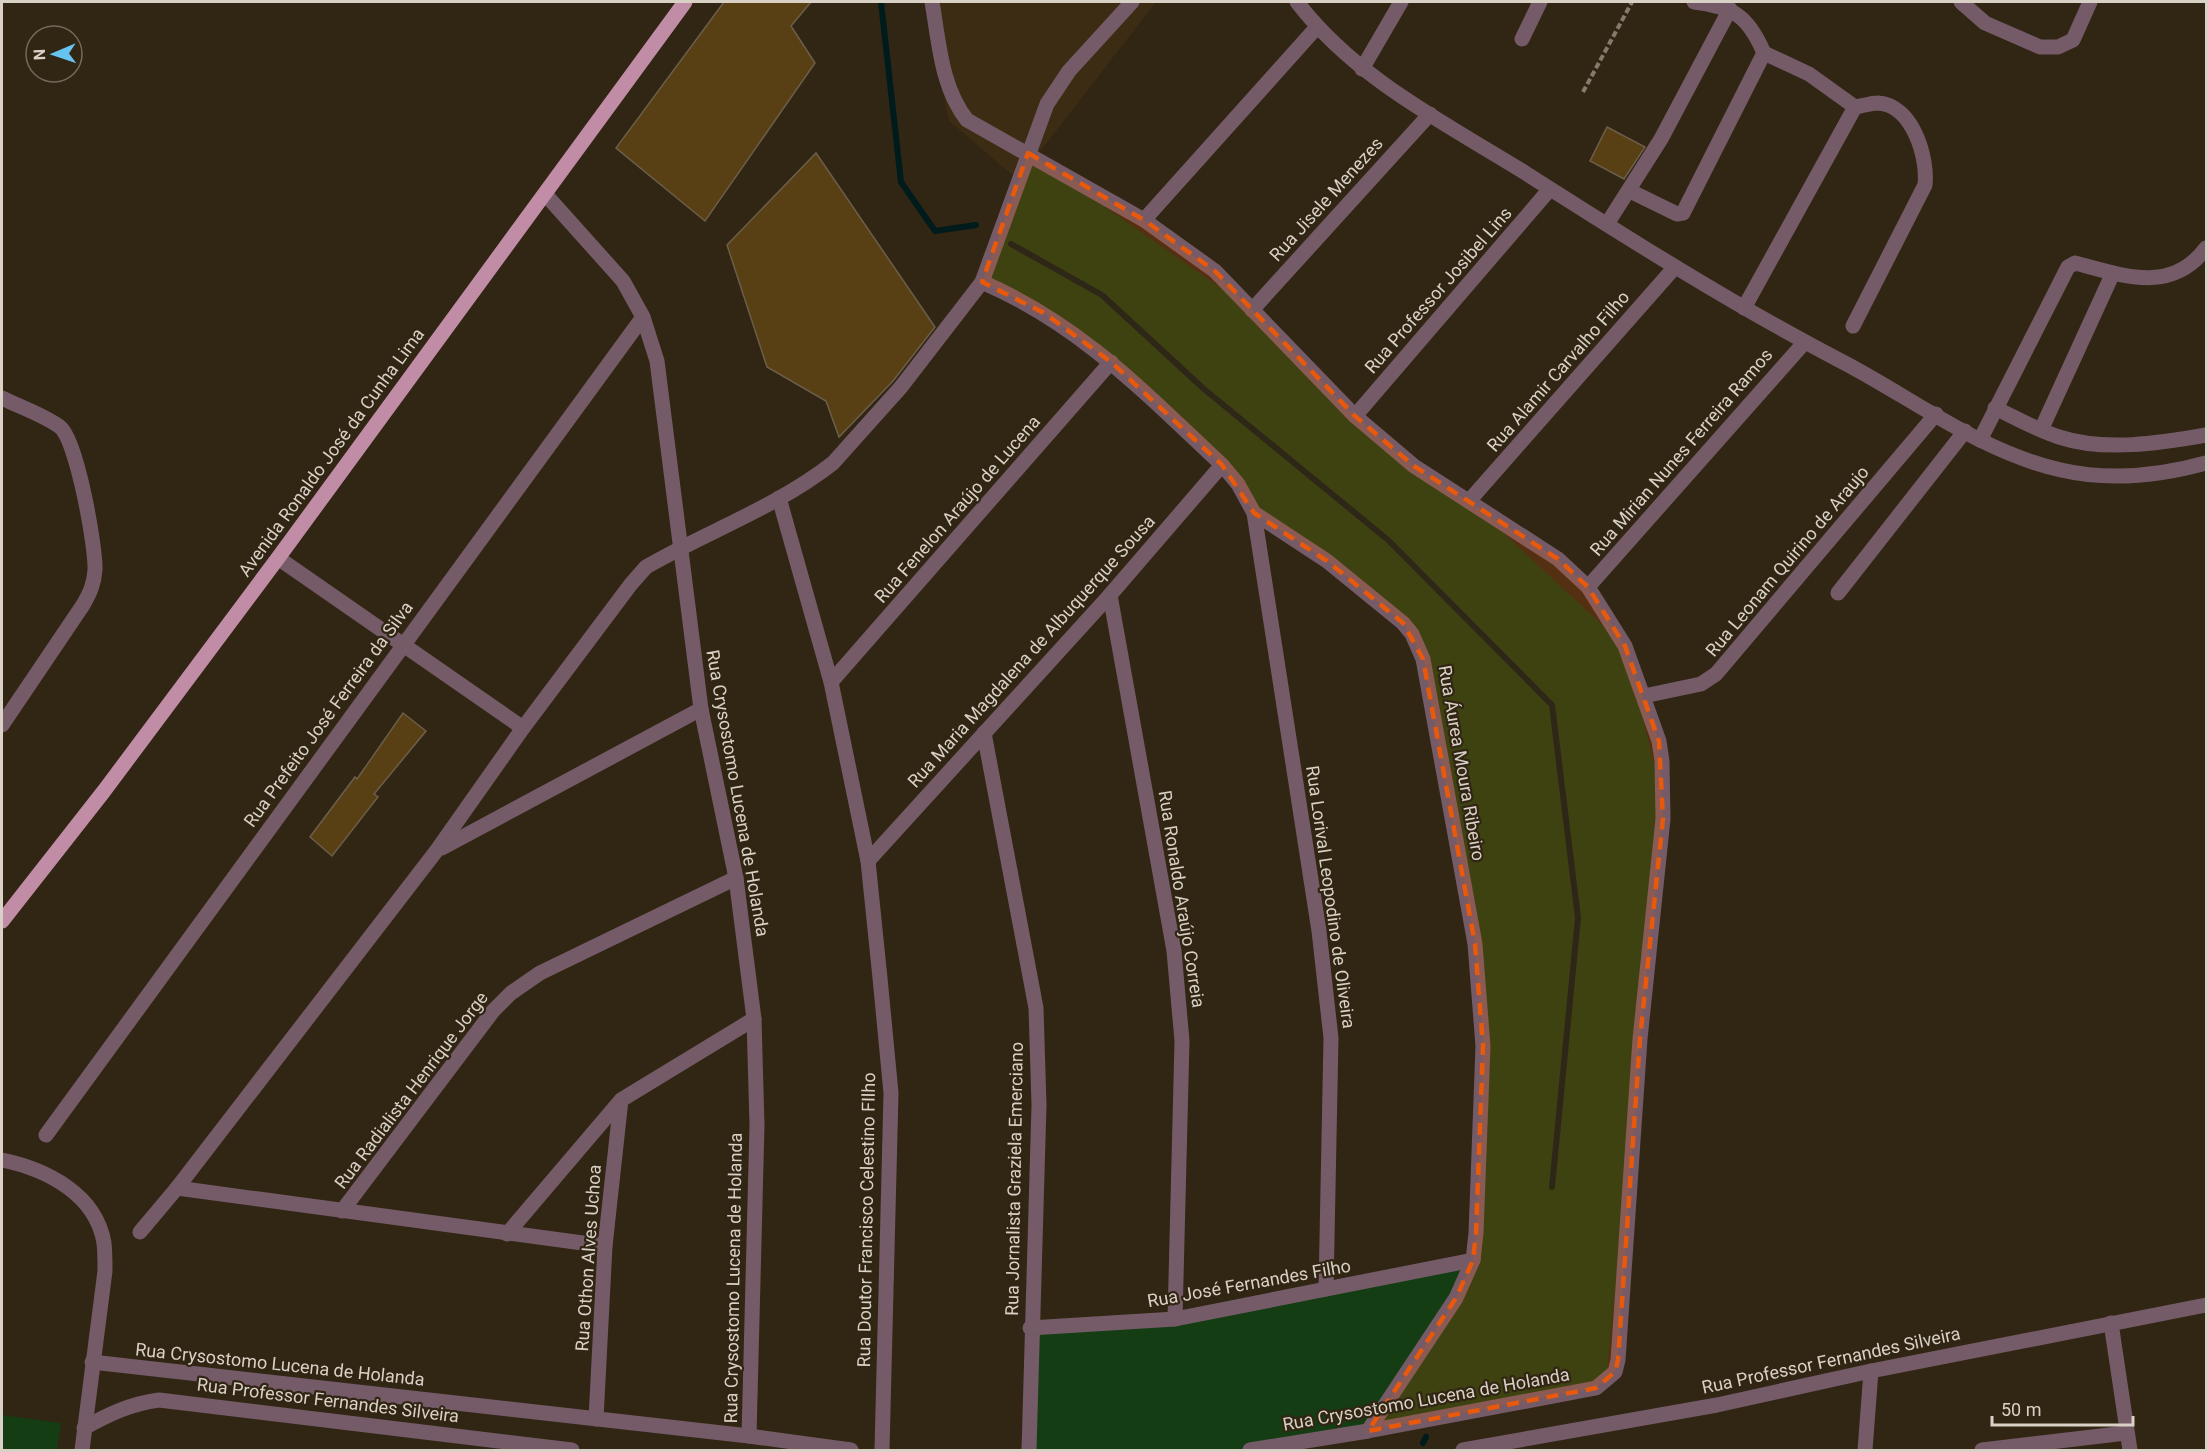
<svg xmlns="http://www.w3.org/2000/svg" width="2208" height="1452" font-family="Roboto,sans-serif">
<style>
.built{fill:#3c2c14}
.green{fill:#143d13}
.lines{fill:none;stroke-linecap:round;stroke-linejoin:round}
.stream{stroke:#001b1c;stroke-width:6}
.building{fill:#594014;stroke:#6b5e4a;stroke-width:1.5}
.path{stroke:#857b6d;stroke-width:4;stroke-dasharray:6 3;stroke-linecap:butt}
.minor{stroke:#745b67;stroke-width:15}
.major{stroke:#c18ca6;stroke-width:15}
.marked{fill:#e8590c;fill-opacity:0.2;stroke:#e8590c;stroke-width:4.5;stroke-dasharray:12 8;stroke-linejoin:round}
.labels{text-anchor:middle;dominant-baseline:central;stroke-width:4.5;stroke-linejoin:round;paint-order:stroke}
.street-label{font-size:18px;fill:#d9d1c6;stroke:#312514}
</style>
<rect width="100%" height="100%" fill="#312514"/>
<polygon class="built" points="925,2 1156,2 1018,180 949,121"/>
<g class="green">
<polygon points="1028,153 1252,310 1355,416 1469,501 1625,646 1663,800 1606,1382 1250,1450 1029,1450 1030,1328 1175,1319 1468,1261 1476,1233 1475,944 1423,659 1403,623 1254,513 1222,465 1111,362 982,282"/>
<polygon points="2,1415 61,1423 57,1450 2,1450"/>
</g>
<g class="lines">
<g class="stream">
<polyline points="881,2 901,182 935,231 976,225"/>
<polyline points="1011,244 1102,295 1204,389 1388,540 1552,705 1578,918 1552,1187"/>
<polyline points="1423,1443 1426,1437"/>
</g>
</g>
<g class="building">
<polygon points="724,2 811,2 791,26 815,63 705,221 616,148"/>
<polygon points="1607,127 1645,147 1624,179 1590,161"/>
<polygon points="816,153 935,327 893,381 839,437 826,401 767,367 727,245"/>
<polygon points="403,713 426,731 374,794 378,797 332,856 310,837 355,777 357,779"/>
</g>
<g class="lines">
<polyline class="path" points="1583,92 1632,2"/>
<g class="minor">
<path d="M932 2C939 42 941 87 967 120L1144 220 1215 271 1355 416 1414 466 1558 559 1588 587 1625 646 1659 741 1662 761 1663 819 1640 1039 1618 1360 1615 1372 1596 1388 1368 1431 1250 1450"/>
<path d="M1297 2C1356 79 1445 123 1527 174 1629 239 1732 304 1839 360 1911 397 1980 452 2061 470 2109 481 2159 476 2206 463"/>
<path d="M1694 2C1734 7 1748 16 1764 53L1809 74 1855 107C1862 106 1871 103 1878 103 1913 105 1928 158 1925 185L1853 326"/>
<polyline points="1961,2 1985,23 2040,47 2058,47 2073,40 2090,2"/>
<polyline points="1522,39 1540,2"/>
<polyline points="1362,69 1401,2"/>
<polyline points="1630,191 1677,214 1683,213 1764,53"/>
<polyline points="546,195 623,281 643,317 657,361 701,709 736,878 754,1019 757,1125 749,1436"/>
<polyline points="1144,220 1317,27"/>
<polyline points="1607,224 1661,139 1730,9"/>
<path d="M982 282C1081 325 1145 393 1222 465L1238 484 1254 513 1327 561 1403 623 1412 634 1423 659 1475 944 1483 1046 1476 1233 1473 1260 1456 1298 1368 1431"/>
<polyline points="1744,308 1855,107"/>
<polyline points="1252,310 1430,114"/>
<path d="M2 398C20 407 44 415 60 427 77 440 96 548 95 570 94 584 90 593 83 605L2 725"/>
<path d="M1995 408C2016 418 2037 430 2059 437 2105 452 2160 443 2206 435"/>
<polyline points="1355,416 1550,189"/>
<polyline points="2041,430 2113,273"/>
<path d="M1980 440 2068 267 2075 263C2122 275 2171 295 2206 248"/>
<polyline points="779,498 831,682 868,861 880,978 891,1093 882,1450"/>
<polyline points="1469,501 1675,267"/>
<polyline points="1254,513 1319,931 1331,1038 1326,1289"/>
<polyline points="278,558 523,728"/>
<polyline points="1588,587 1804,343"/>
<polyline points="1838,593 1965,431"/>
<polyline points="1110,595 1174,951 1182,1041 1175,1319"/>
<polyline points="831,682 1111,362"/>
<polyline points="1644,696 1701,684 1716,674 1936,414"/>
<polyline points="984,733 1036,1008 1039,1105 1029,1450"/>
<polyline points="442,848 701,709"/>
<polyline points="868,861 1110,595 1222,465"/>
<polyline points="46,1135 643,317"/>
<path d="M2 1160C46 1169 96 1194 104 1243 105 1252 105 1262 105 1271L82 1450"/>
<polyline points="177,1188 605,1246"/>
<polyline points="342,1211 493,1011 511,993 540,973 736,878"/>
<path d="M140 1232 177 1188 437 850 523 728 631 584 646 567C708 531 777 507 833 463L901 387 982 282 1047 104 1069 71 1132 2"/>
<polyline points="507,1234 621,1100 754,1019"/>
<polyline points="2111,1323 2130,1450"/>
<polyline points="1030,1328 1175,1319 1473,1260"/>
<polyline points="92,1362 749,1436 851,1450"/>
<polyline points="596,1419 605,1246 621,1100"/>
<path d="M84 1428C109 1414 130 1404 159 1400L572 1450"/>
<polyline points="1463,1450 1717,1405 1871,1371 2206,1305"/>
<polyline points="1865,1450 1871,1371"/>
<polyline points="1982,1450 2126,1433"/>
</g>
<polyline class="major" points="2,921 104,791 278,558 685,2"/>
</g>
<path class="marked" d="M1028 153 1144 220 1215 271 1355 416 1414 466 1558 559 1588 587 1625 646 1659 741 1663 819 1640 1039 1618 1360 1615 1372 1596 1388 1368 1431 1456 1298 1473 1260 1476 1233 1483 1046 1475 944 1423 659 1403 623 1327 561 1254 513 1222 465 1111 362 1044 313 982 282Z"/>
<g class="labels">
<g class="street-label">
<text transform="translate(1326 199) rotate(-48)">Rua Jisele Menezes</text>
<text transform="translate(1438 290) rotate(-49)">Rua Professor Josibel Lins</text>
<text transform="translate(1558 371) rotate(-49)">Rua Alamir Carvalho Filho</text>
<text transform="translate(331 452) rotate(-54)">Avenida Ronaldo José da Cunha Lima</text>
<text transform="translate(1681 452) rotate(-49)">Rua Mirian Nunes Ferreira Ramos</text>
<text transform="translate(957 509) rotate(-49)">Rua Fenelon Araújo de Lucena</text>
<text transform="translate(1787 561) rotate(-50)">Rua Leonam Quirino de Araujo</text>
<text transform="translate(1031 651) rotate(-48)">Rua Maria Magdalena de Albuquerque Sousa</text>
<text transform="translate(328 714) rotate(-54)">Rua Prefeito José Ferreira da Silva</text>
<text transform="translate(1462 763) rotate(80)">Rua Áurea Moura Ribeiro</text>
<text transform="translate(738 793) rotate(80)">Rua Crysostomo Lucena de Holanda</text>
<text transform="translate(1331 897) rotate(82)">Rua Lorival Leopodino de Oliveira</text>
<text transform="translate(1182 899) rotate(81)">Rua Ronaldo Araújo Correia</text>
<text transform="translate(411 1090) rotate(-53)">Rua Radialista Henrique Jorge</text>
<text transform="translate(1014 1179) rotate(-89)">Rua Jornalista Graziela Emerciano</text>
<text transform="translate(866 1220) rotate(-89)">Rua Doutor Francisco Celestino FIlho</text>
<text transform="translate(588 1258) rotate(-86)">Rua Othon Alves Uchoa</text>
<text transform="translate(733 1278) rotate(-89)">Rua Crysostomo Lucena de Holanda</text>
<text transform="translate(1249 1283) rotate(-10)">Rua José Fernandes Filho</text>
<text transform="translate(1831 1360) rotate(-12)">Rua Professor Fernandes Silveira</text>
<text transform="translate(280 1364) rotate(6)">Rua Crysostomo Lucena de Holanda</text>
<text transform="translate(1426 1399) rotate(-10)">Rua Crysostomo Lucena de Holanda</text>
<text transform="translate(328 1400) rotate(7)">Rua Professor Fernandes Silveira</text>
</g>
</g>
<rect width="2208" height="1452" fill="none" stroke="#d9d1c6" stroke-width="6"/>
<g transform="translate(54 54) rotate(268)"><circle r="28" fill="#312514" stroke="#746a5b" stroke-width="1.5"/>
<path d="M0-4.5L10 22L0 15L-10 22Z" fill="#67c4f0"/>
<text y="-9" font-size="16" font-weight="bold" text-anchor="middle" fill="#d9d1c6">N</text>
</g>
<path d="M1992 1416v9h141v-9" fill="none" stroke="#d9d1c6" stroke-width="3"/>
<text x="2001" y="1416" font-size="18" fill="#d9d1c6" stroke="#312514" stroke-width="4.5" paint-order="stroke">50 m</text>
</svg>
